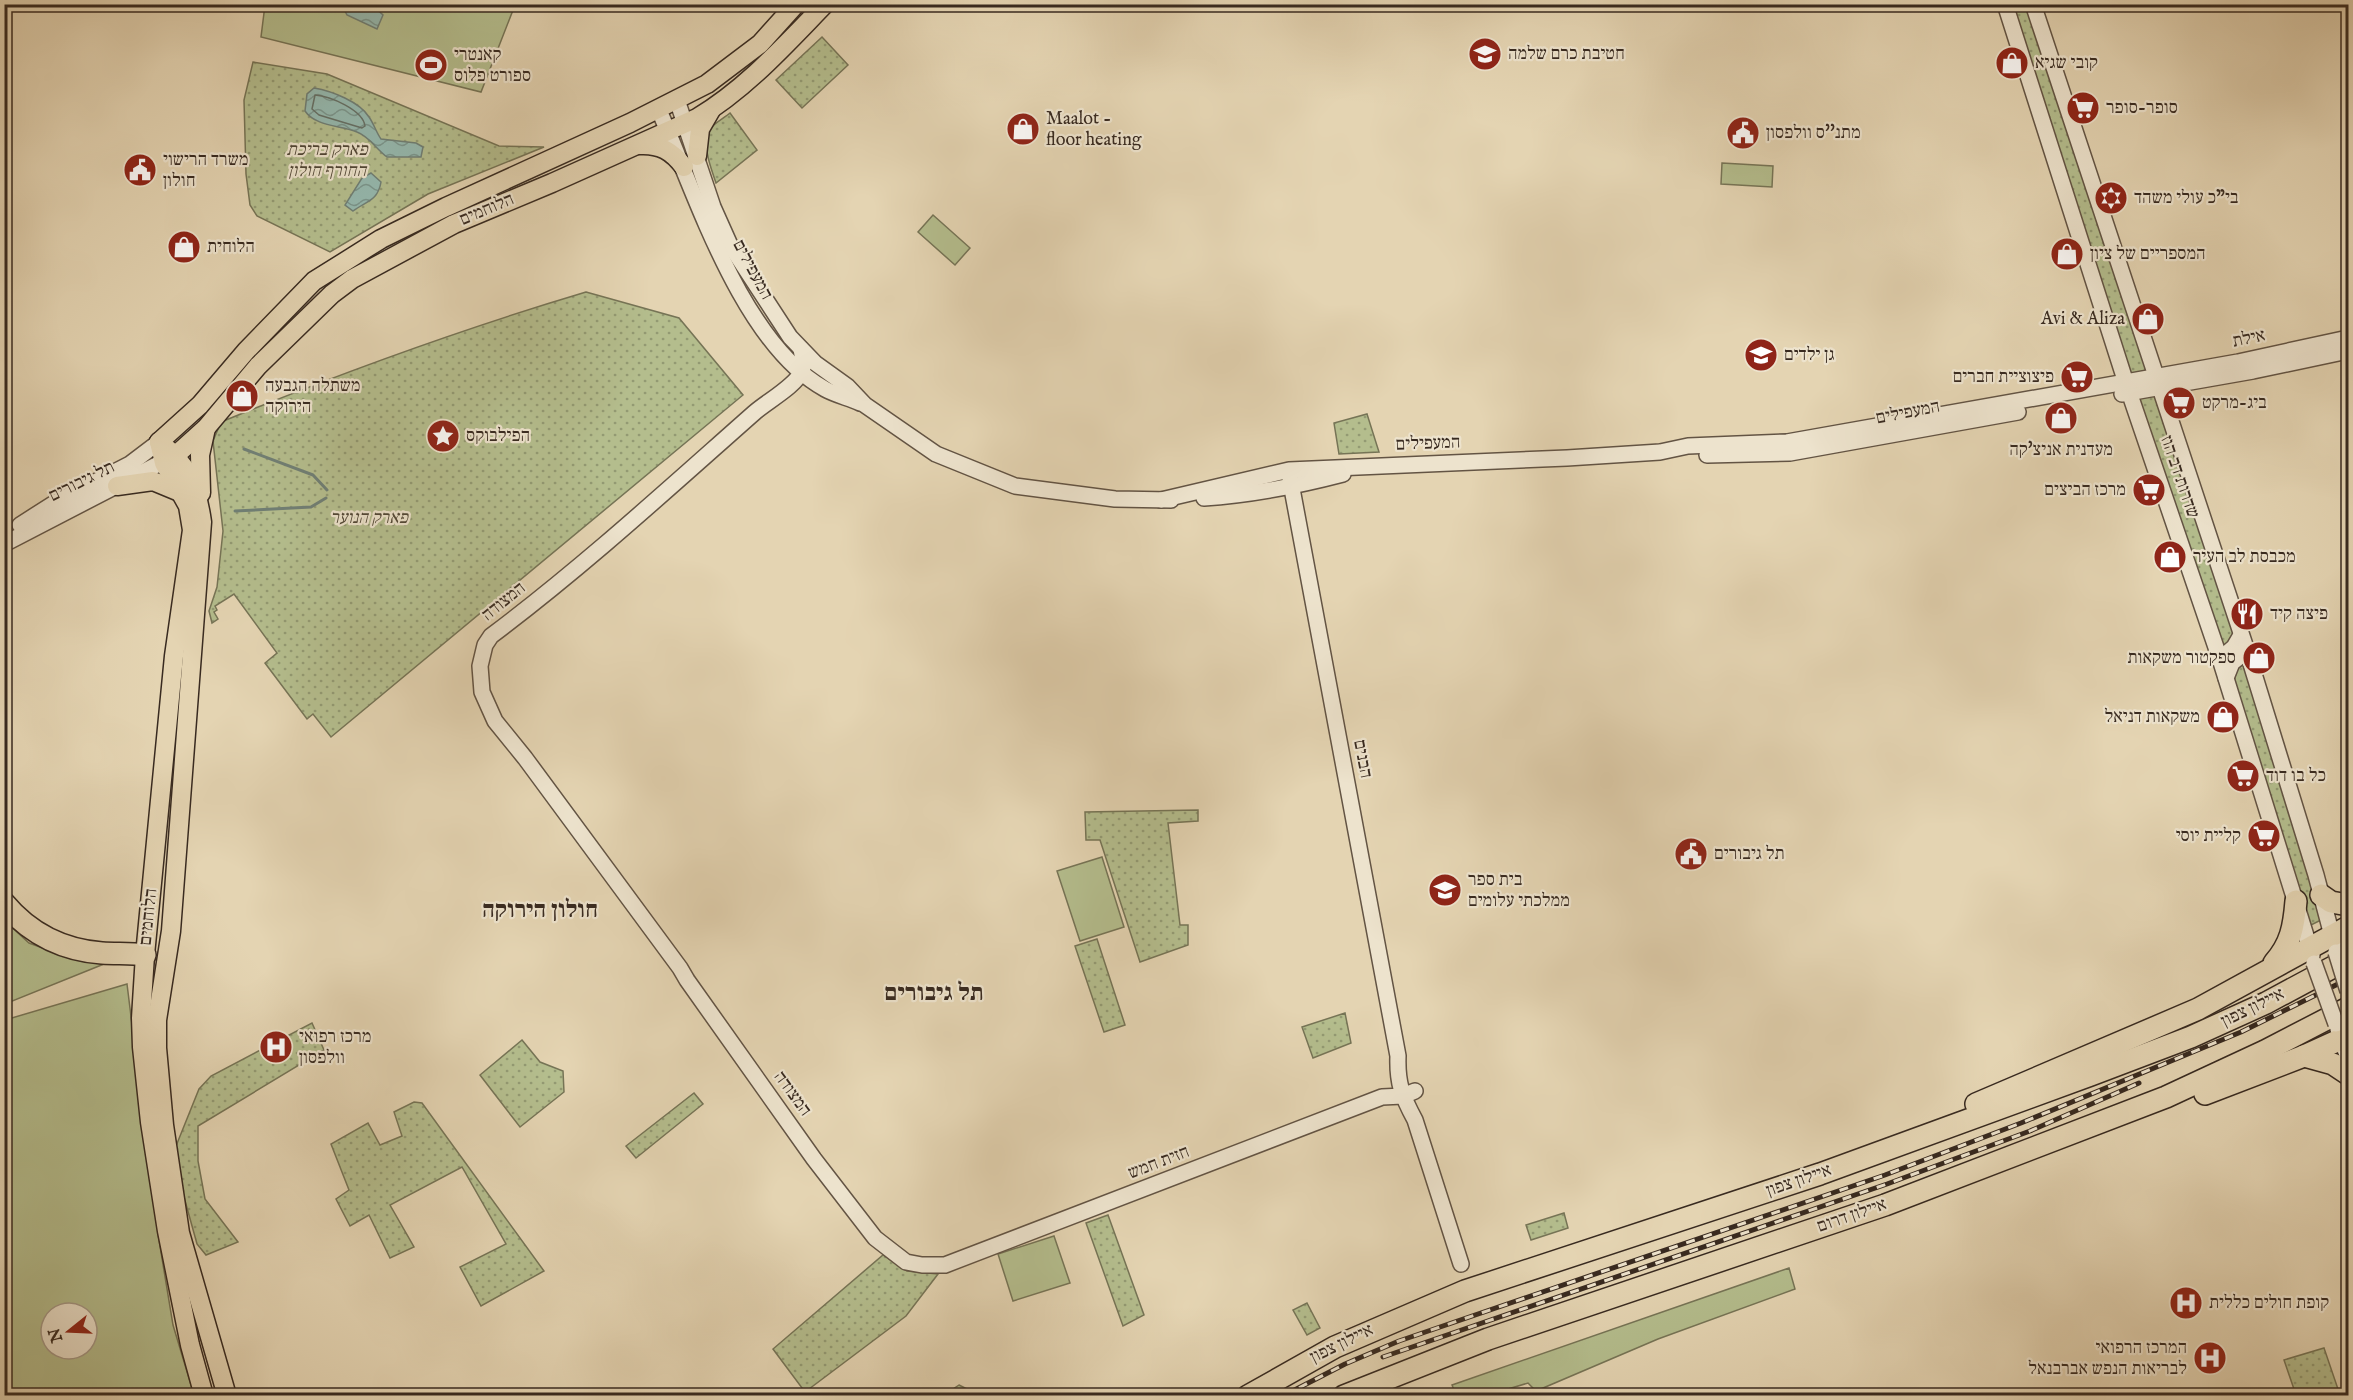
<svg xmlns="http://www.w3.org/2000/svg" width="2353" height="1400" font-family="'IM FELL English','Frank Ruhl Libre',serif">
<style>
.green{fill:#b4bd8d;stroke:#767456;stroke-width:1.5;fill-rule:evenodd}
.park{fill:url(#park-dots);stroke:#767456;stroke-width:1.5}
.water{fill:url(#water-waves);stroke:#707f75;stroke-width:1.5}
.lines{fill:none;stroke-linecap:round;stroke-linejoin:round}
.shore{stroke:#667167;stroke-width:1.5}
.stream{stroke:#707f75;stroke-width:3}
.minor-casing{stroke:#635444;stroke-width:18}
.major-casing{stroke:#382a20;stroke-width:21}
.highway-casing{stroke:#382a20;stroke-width:24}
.minor{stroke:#ede3cd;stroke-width:15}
.major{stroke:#e4d4b2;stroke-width:18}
.highway{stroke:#e4d4b2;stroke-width:21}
.rail-casing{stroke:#382a20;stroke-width:5}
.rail{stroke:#ede3cd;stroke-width:3;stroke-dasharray:9;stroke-linecap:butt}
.minor-bridge-casing{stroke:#635444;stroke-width:18;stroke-linecap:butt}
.minor-bridge{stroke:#ede3cd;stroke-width:15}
.labels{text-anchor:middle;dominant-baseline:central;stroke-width:4.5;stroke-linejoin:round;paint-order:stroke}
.poi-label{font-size:18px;fill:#382a20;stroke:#ede3cd;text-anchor:start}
.park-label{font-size:18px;font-style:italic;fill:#514736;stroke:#ede3cd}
.street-label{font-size:18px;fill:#382a20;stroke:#ede3cd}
.district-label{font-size:24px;font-weight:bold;fill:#382a20;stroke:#ede3cd}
</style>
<defs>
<pattern id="park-dots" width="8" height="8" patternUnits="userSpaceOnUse" patternTransform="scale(1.5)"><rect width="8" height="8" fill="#b4bd8d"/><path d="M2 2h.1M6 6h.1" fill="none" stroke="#939a73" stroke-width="1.8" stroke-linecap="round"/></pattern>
<pattern id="water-waves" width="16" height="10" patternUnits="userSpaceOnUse" patternTransform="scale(1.5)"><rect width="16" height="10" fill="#95b8ae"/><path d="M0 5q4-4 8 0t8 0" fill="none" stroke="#7b968d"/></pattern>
</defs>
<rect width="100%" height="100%" fill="#e4d4b2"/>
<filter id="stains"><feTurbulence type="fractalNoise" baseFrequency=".00333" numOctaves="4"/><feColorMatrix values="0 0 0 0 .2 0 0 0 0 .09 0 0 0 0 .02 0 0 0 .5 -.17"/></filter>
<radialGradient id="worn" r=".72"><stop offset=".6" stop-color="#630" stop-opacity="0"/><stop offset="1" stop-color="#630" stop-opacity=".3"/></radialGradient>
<g class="green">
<polygon points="265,5 515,5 481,92 261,37"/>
<polygon points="1722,163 1773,166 1772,187 1721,184"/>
<polygon points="933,215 970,248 955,265 918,232"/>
<polygon points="1102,857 1124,927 1080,941 1057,871"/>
<polygon points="5,921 29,943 73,959 104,964 5,1004"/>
<path d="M127 984 158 1234 173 1325 194 1395 5 1396V1020ZM51 1313H87V1349H51Z"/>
<polygon points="1054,1236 1070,1283 1013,1301 998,1254"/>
<polygon points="1789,1268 1795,1289 1658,1339 1536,1391 1528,1383 1488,1395 1456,1395 1452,1385"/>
</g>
<g class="park">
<polygon points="2005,5 2033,5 2157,377 2126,383"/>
<polygon points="822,37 848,65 802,108 776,80"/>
<polygon points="253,62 327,74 499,146 544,147 428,194 330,252 257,216 250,205 246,174 244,100"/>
<path d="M730 113 757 150 716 183C711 168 701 144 710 129 714 123 724 118 730 113Z"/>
<path d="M586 292 679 318 743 395 331 737 313 714 307 719 265 663 277 653 234 594 215 606 217 610 214 612 218 619 212 623 209 611 217 587 223 531 213 441 221 422C341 373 462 329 586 292Z"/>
<polygon points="2161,388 2241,635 2220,659 2129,392"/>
<polygon points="1367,414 1379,452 1339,454 1334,423"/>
<polygon points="2247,651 2327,917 2305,928 2226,678"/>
<polygon points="1198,810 1198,821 1168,823 1180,925 1188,925 1188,945 1140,962 1100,840 1086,840 1085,812"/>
<polygon points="1097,939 1125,1025 1104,1032 1075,946"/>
<polygon points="1345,1013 1351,1043 1313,1058 1302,1027"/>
<polygon points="312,1023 324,1050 198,1126 198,1161 205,1199 238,1242 206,1255 197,1244 179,1179 176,1146 199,1089 211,1076"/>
<polygon points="522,1040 540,1062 563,1071 564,1092 520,1127 480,1075"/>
<polygon points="694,1093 703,1104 636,1158 626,1146"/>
<polygon points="414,1102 422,1103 544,1271 481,1306 460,1267 506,1244 462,1167 390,1205 414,1247 390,1258 369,1215 350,1226 336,1199 349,1190 331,1144 368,1123 380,1145 402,1136 394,1112"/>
<polygon points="1564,1213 1568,1228 1531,1240 1526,1225"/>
<polygon points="1108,1215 1144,1315 1123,1326 1086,1223"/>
<polygon points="883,1255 907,1271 938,1274 906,1316 805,1392 773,1349"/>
<polygon points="1307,1303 1320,1328 1307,1335 1293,1310"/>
<polygon points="2324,1348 2340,1395 2296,1395 2284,1360"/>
<polygon points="959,1385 979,1395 944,1395"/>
</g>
<g class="water">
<polygon points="342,5 372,5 383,15 377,29 347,15"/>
<path d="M314 88C332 91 360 102 369 117 374 124 376 132 381 139L416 143 423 147 421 157H387C376 149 370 137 357 132 341 125 316 127 305 111L307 94Z"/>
<path d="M371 173 381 182C378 201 366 201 353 211L345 205 362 178Z"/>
</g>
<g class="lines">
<path class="shore" d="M315 95C330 96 363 110 365 126L362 128 319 115 312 109Z"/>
<g class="stream">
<polyline points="244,449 313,475 327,490"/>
<polyline points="235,511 311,507 326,498"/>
</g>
<g class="minor-casing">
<g id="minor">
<polyline points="2005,4 2126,383 2220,659 2312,955"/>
<polyline points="2033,4 2247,651 2316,875 2334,943"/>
<polyline points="677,100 713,207 730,245 790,337 815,363 847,386 865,405 936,454 1015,486 1115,499 1171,500"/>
<path d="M658 108C695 192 742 344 825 389 836 395 849 398 860 403"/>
<path d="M801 349C802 356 805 364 802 371 796 386 766 402 754 413 668 489 583 567 491 636L485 645 480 666 482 692 495 721 525 758 680 968 687 980 814 1159 875 1238 906 1262 922 1265H945L1382 1097 1403 1096 1415 1091"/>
<polyline points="2122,394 2253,371 2348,351"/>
<polyline points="1707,455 1790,453 2018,412"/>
<path d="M1290 478 1398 1056C1397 1083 1402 1096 1415 1120L1461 1264"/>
<path d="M1204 498C1251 495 1297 486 1343 474"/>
<polyline points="1161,500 1289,470 1567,458 1660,452 1688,446 1787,442 2238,362 2348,338"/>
<polyline points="20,525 56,502 130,464 159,442"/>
<polyline points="4,544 172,457"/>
<polyline points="2220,659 2234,647 2241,635"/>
<polyline points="2226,678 2232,663 2247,651"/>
<polyline points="2338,1029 2348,1058"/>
</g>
</g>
<g class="major-casing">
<g id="major">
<path d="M640 145C660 144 672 151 684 167"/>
<polyline points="697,156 700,129 711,110"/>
<path d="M159 442C188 464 197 486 202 522L171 931 157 1020V1048L164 1125 180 1233 227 1396"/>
<polyline points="159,442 164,463 188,506 192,530 174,656 145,955 141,1018 142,1047 150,1122 167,1231 190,1345 204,1396"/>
<polyline points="159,442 200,405 246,351 314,281 381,239 446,207 630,123 707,84 760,44 796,4"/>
<path d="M176 455 206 428 258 366 332 294 352 279 454 224 552 183 697 118C746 89 786 44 825 4"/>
<polyline points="117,486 153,481 182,493"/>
<polyline points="201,493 200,455 206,428"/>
</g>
</g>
<g class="highway-casing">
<g id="highway">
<polyline points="2321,895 2331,902 2348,905"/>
<path d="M4 903C30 934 62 950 102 953 117 954 131 953 145 955"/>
<path d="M2274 963C2291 944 2294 926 2296 901"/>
<polyline points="2304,1056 2333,1064 2348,1074"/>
<polyline points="2205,1094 2304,1056 2348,1036"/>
<polyline points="1976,1104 2198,1009 2348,927"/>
<polyline points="1248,1396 1335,1347 1465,1291 1820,1174 2091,1075 2191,1037 2266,1003 2348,959"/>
<polyline points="1344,1396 1488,1339 1885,1205 2166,1097 2265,1051 2348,1008"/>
</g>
</g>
<use href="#minor" class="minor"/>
<use href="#major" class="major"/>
<use href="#highway" class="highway"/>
<g class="rail-casing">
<g id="rail">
<polyline points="1383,1357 1887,1184 2030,1131 2139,1083"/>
<polyline points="1283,1396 1345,1364 1399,1341 1885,1175 2021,1123 2241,1032 2348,979"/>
</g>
</g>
<use href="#rail" class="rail"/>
<g class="minor-bridge-casing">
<g id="minor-bridge">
<polyline points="2336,952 2348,991"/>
<polyline points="2314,963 2336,1024"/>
</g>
</g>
<use href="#minor-bridge" class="minor-bridge"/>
</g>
<defs>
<g id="school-disc" transform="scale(1.725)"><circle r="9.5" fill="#8f2418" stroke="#ede3cd"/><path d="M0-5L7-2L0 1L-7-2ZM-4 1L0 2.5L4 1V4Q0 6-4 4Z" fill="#fff"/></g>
<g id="shop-disc" transform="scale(1.725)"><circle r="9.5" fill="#8f2418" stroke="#ede3cd"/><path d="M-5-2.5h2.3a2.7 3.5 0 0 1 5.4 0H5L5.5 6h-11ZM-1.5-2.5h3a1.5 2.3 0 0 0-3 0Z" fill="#fff"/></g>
<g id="stadium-disc" transform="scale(1.725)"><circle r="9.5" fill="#8f2418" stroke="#ede3cd"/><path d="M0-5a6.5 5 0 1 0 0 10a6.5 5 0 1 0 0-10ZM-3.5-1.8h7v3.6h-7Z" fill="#fff"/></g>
<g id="supermarket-disc" transform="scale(1.725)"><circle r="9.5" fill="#8f2418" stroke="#ede3cd"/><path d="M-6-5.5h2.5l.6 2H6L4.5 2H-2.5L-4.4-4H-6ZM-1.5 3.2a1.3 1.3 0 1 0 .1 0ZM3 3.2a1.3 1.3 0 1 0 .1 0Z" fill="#fff"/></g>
<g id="civic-disc" transform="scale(1.725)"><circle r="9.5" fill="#8f2418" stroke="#ede3cd"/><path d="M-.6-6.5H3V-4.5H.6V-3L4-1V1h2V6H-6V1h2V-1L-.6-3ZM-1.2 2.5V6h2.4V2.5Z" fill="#fff"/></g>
<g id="synagogue-disc" transform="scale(1.725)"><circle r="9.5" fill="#8f2418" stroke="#ede3cd"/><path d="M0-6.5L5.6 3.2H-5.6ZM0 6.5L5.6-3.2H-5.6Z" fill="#fff"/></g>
<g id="sight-disc" transform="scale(1.725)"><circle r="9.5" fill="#8f2418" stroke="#ede3cd"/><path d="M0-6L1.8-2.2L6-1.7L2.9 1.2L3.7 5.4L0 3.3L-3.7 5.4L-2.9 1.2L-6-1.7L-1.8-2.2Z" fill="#fff"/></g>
<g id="restaurant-disc" transform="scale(1.725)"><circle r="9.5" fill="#8f2418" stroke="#ede3cd"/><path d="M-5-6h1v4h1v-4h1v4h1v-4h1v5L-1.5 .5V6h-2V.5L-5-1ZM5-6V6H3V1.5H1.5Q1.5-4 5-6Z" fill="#fff"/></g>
<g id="hospital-disc" transform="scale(1.725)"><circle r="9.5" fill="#8f2418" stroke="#ede3cd"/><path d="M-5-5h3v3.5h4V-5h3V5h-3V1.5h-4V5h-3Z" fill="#fff"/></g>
</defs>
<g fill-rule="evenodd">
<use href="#school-disc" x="1485" y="54"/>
<use href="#shop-disc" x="2012" y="63"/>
<use href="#stadium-disc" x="431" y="65"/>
<use href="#supermarket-disc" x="2083" y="108"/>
<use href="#shop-disc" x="1023" y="129"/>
<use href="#civic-disc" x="1743" y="133"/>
<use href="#civic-disc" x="140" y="170"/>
<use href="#synagogue-disc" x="2111" y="198"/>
<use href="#shop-disc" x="184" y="247"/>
<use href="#shop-disc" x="2067" y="254"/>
<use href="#shop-disc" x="2148" y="319"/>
<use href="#school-disc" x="1761" y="355"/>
<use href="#supermarket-disc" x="2077" y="377"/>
<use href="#shop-disc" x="242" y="396"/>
<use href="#supermarket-disc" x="2179" y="403"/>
<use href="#shop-disc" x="2061" y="418"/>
<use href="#sight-disc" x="443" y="436"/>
<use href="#supermarket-disc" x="2149" y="490"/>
<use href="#shop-disc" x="2170" y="557"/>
<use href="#restaurant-disc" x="2247" y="614"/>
<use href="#shop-disc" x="2259" y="658"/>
<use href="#shop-disc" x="2223" y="717"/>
<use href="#supermarket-disc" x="2243" y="776"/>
<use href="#supermarket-disc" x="2264" y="836"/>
<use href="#civic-disc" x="1691" y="854"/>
<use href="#school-disc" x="1445" y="890"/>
<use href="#hospital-disc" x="276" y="1047"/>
<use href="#hospital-disc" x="2186" y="1303"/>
<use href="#hospital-disc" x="2210" y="1358"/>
</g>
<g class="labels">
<g class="poi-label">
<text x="1508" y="54">חטיבת כרם שלמה</text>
<text x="454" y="55">קאנטרי<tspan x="454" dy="21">ספורט פלוס</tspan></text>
<text x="2035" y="63">קובי שגיא</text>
<text x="2106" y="108">סופר-סופר</text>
<text x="1046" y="119">Maalot -<tspan x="1046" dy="21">floor heating</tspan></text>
<text x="1766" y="133">מתנ''ס וולפסון</text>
<text x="163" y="160">משרד הרישוי<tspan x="163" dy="21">חולון</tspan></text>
<text x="2134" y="198">בי"כ עולי משהד</text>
<text x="207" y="247">הלוחית</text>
<text x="2090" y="254">המספריים של ציון</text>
<text x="2125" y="319" text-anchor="end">Avi &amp; Aliza</text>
<text x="1784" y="355">גן ילדים</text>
<text x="2054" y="377" text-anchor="end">פיצוציית חברים</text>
<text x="265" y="386">משתלה הגבעה<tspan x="265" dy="21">הירוקה</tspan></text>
<text x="2202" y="403">ביג-מרקט</text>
<text x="466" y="436">הפילבוקס</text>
<text x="2061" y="450" text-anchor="middle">מעדנית אניצ'קה</text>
<text x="2126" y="490" text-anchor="end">מרכז הביצים</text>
<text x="2193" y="557">מכבסת לב העיר</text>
<text x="2270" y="614">פיצה קיד</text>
<text x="2236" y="658" text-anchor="end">ספקטור משקאות</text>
<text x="2200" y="717" text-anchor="end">משקאות דניאל</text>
<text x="2266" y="776">כל בו דוד</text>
<text x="2241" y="836" text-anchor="end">קליית יוסי</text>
<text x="1714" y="854">תל גיבורים</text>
<text x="1468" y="880">בית ספר<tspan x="1468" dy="21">ממלכתי עלומים</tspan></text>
<text x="299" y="1037">מרכז רפואי<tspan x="299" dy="21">וולפסון</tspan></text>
<text x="2209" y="1303">קופת חולים כללית</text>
<text x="2187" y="1348" text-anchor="end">המרכז הרפואי<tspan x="2187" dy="21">לבריאות הנפש אברבנאל</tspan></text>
</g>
<g class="park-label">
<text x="327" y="150">פארק בריכת<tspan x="327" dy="21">החורף חולון</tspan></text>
<text x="369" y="518">פארק הנוער</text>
</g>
<g class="street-label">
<text transform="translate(487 210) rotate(-23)">הלוחמים</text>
<text transform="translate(752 270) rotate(62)">המעפילים</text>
<text transform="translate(2249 339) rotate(-12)">אילת</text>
<text transform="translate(1908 413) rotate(-11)">המעפילים</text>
<text transform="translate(1428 444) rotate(-2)">המעפילים</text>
<text transform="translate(2179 477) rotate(71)">שדרות דב הוז</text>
<text transform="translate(82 482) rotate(-26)">תל גיבורים</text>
<text transform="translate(504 602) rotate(-39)">המצודה</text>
<text transform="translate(1362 759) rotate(79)">הבנים</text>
<text transform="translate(149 917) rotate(-84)">הלוחמים</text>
<text transform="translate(2253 1008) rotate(-26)">איילון צפון</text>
<text transform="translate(792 1094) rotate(54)">המצודה</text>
<text transform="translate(1159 1163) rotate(-21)">חזית חמש</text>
<text transform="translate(1799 1181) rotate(-19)">איילון צפון</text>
<text transform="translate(1852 1216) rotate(-19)">איילון דרום</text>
<text transform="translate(1342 1344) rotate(-26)">איילון צפון</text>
</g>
<g class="district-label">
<text x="540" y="910">חולון הירוקה</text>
<text x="934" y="993">תל גיבורים</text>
</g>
</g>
<rect width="2353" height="1400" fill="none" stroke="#e4d4b2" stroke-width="24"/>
<rect x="6" y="6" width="2341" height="1388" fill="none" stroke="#382a20" stroke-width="3"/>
<rect x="12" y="12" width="2329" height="1376" fill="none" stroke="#382a20" stroke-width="1.5"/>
<g transform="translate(69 1331) rotate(252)"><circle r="28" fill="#ede3cd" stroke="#a59988" stroke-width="1.5"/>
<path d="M0-4.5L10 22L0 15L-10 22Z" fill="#8f2418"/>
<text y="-9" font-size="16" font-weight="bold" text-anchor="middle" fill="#382a20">N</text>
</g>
<rect width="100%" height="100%" filter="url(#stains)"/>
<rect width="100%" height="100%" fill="url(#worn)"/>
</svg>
